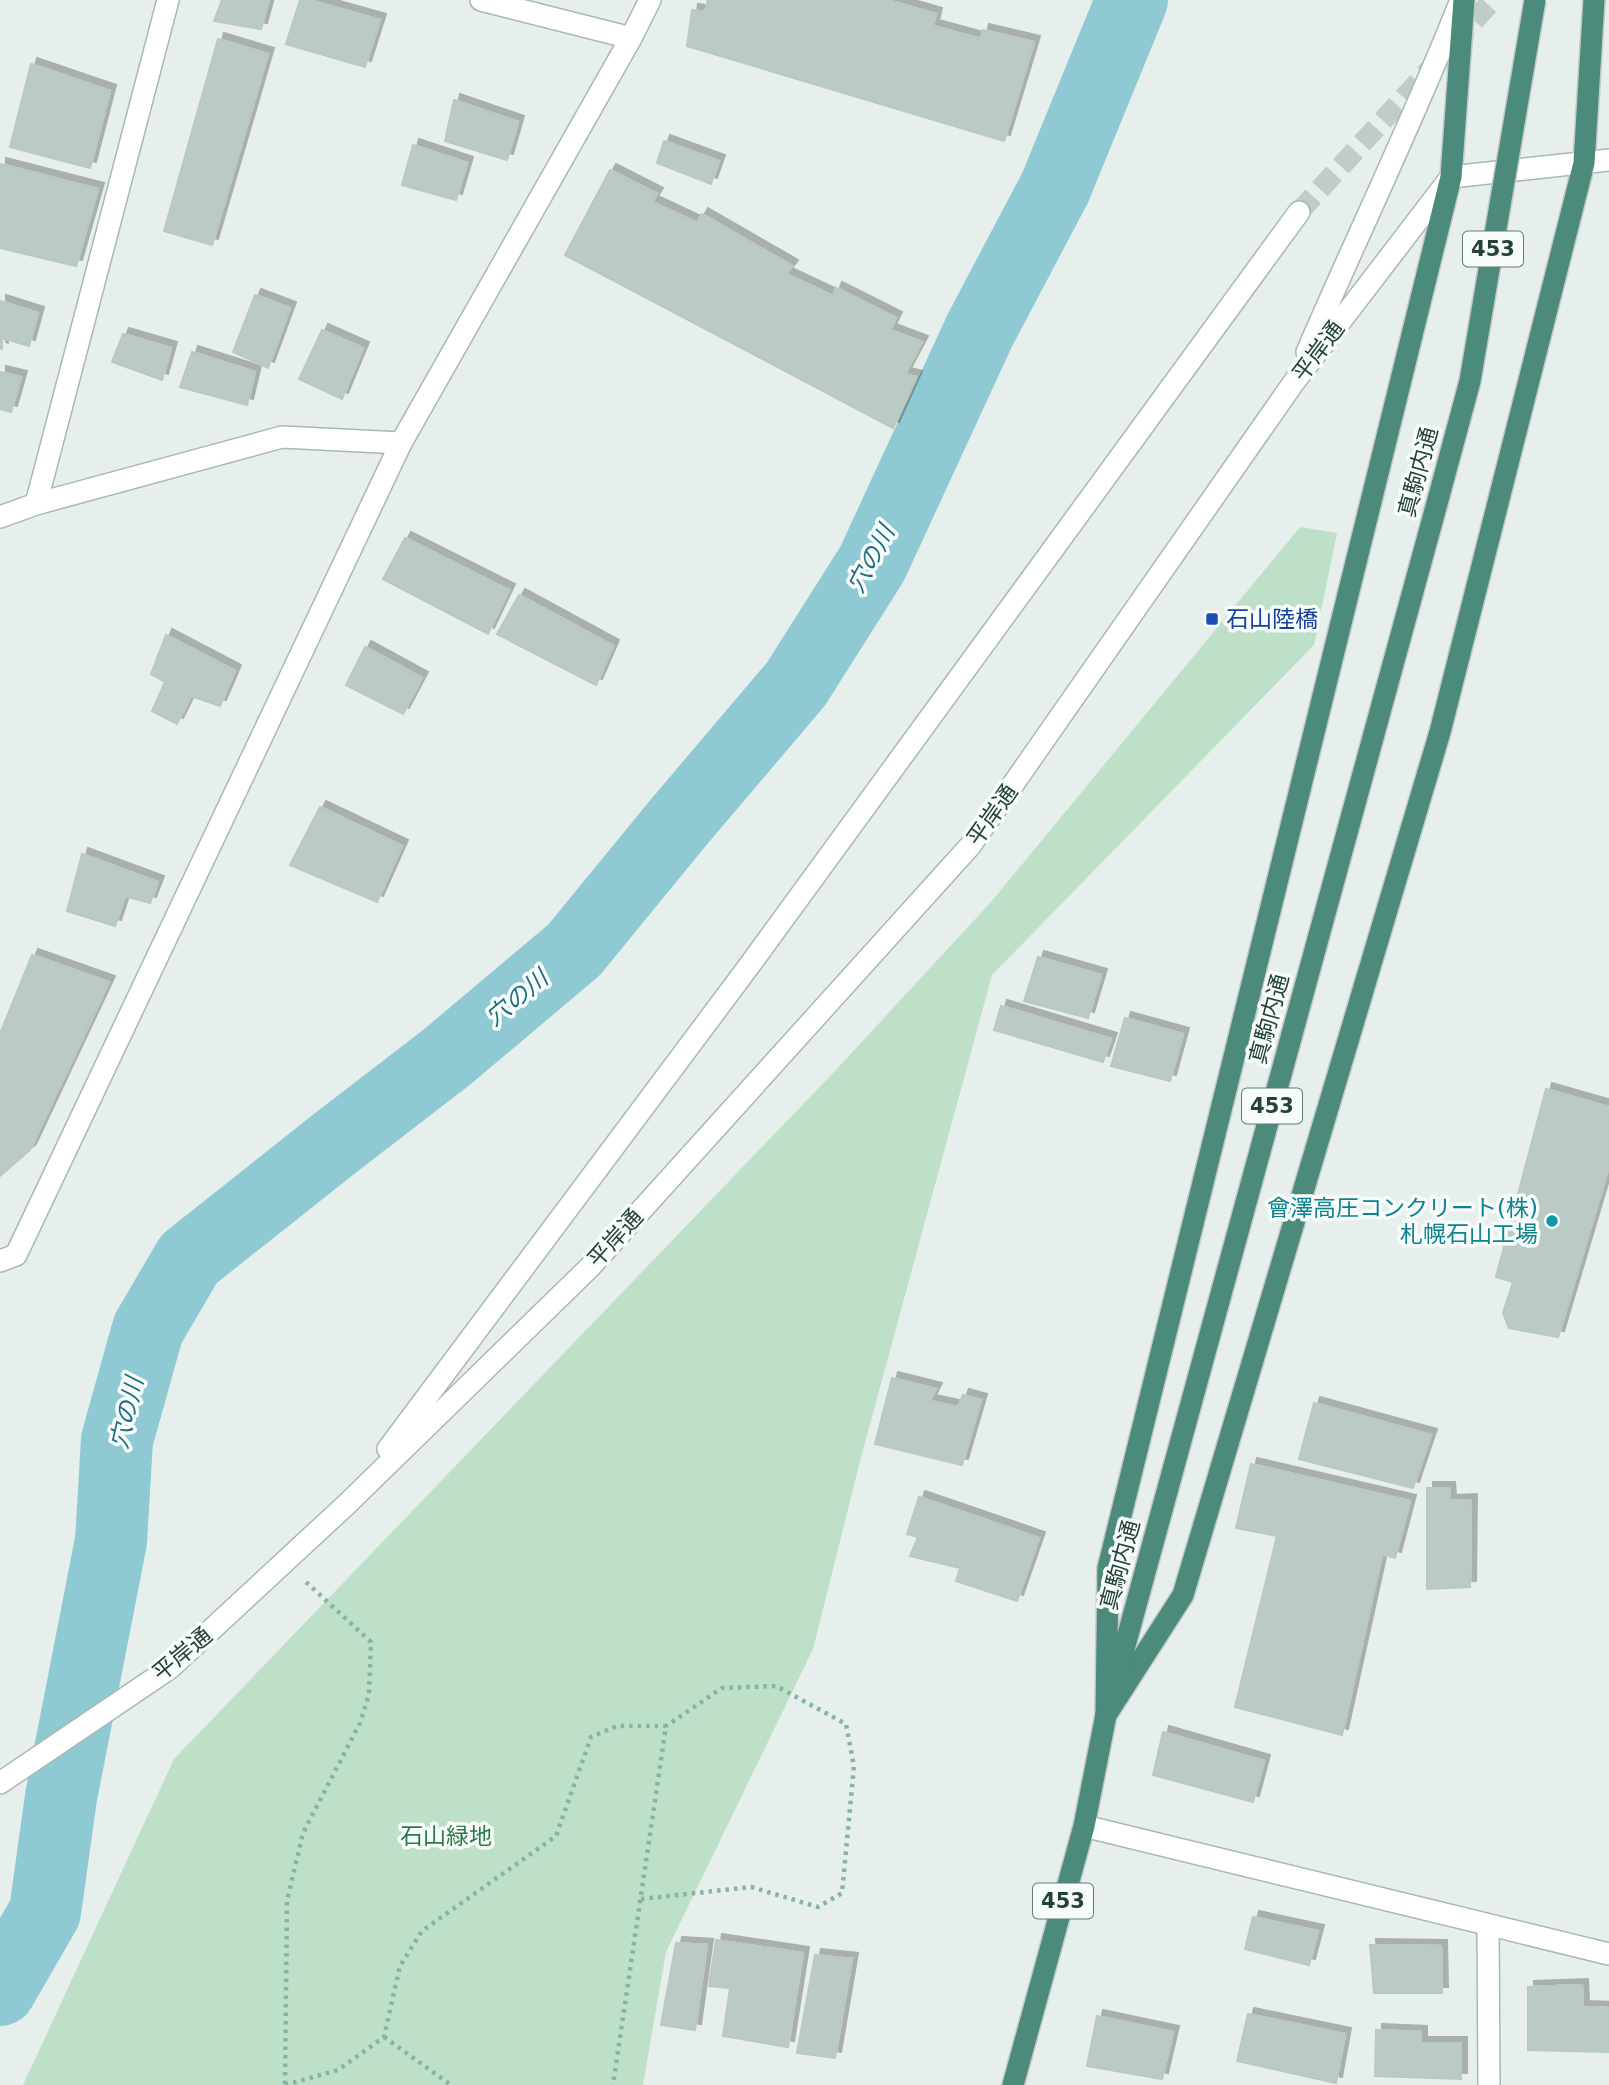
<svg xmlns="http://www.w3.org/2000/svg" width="1609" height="2085" font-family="'DejaVu Sans','Noto Sans JP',sans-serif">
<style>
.green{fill:#bfe0c8}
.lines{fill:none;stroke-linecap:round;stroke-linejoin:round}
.river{stroke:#8ec9d4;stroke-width:72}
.building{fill:#bbcac4;stroke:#b8c9c2;stroke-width:2;filter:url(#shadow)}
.tertiary-tunnel{stroke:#bfccc8;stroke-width:21;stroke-dasharray:21 10;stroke-linecap:butt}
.minor-casing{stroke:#a8b8b2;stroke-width:24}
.tertiary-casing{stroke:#a8b8b2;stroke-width:24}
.trunk-casing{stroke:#c2cac8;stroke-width:24}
.path{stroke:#86b3a5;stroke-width:4.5;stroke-dasharray:3.5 5;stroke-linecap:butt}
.minor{stroke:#fff;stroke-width:21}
.tertiary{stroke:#fff;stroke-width:21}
.trunk{stroke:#4c8a7c;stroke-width:21}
.trunk-bridge-casing{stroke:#c2cac8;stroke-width:24;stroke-linecap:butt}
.trunk-bridge{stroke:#4c8a7c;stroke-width:21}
.transit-dot{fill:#1a4fb4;stroke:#f7fbf9;stroke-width:2.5}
.culture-dot{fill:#0f9aa8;stroke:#f7fbf9;stroke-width:2.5}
.labels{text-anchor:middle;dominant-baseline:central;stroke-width:7;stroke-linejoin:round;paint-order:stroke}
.shield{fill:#f7fbf9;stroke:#637a73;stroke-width:2}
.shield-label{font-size:21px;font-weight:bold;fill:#24423a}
.street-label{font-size:23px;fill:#24423a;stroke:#f7fbf9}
.transit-label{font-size:23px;fill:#164399;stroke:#f7fbf9;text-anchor:start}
.culture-label{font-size:23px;fill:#0d838f;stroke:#f7fbf9;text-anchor:end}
.park-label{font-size:23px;fill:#2d7a4b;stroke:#f7fbf9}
.water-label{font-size:24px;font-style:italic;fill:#1c6f80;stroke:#f7fbf9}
</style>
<defs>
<filter id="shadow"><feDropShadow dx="6" dy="-6" stdDeviation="0" flood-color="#0004"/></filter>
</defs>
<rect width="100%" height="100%" fill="#e6efeb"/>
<polygon class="green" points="1300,527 1337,533 1314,645 992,975 860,1461 813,1649 666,1952 643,2085 23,2085 174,1759 834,1072 991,902"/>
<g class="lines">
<polyline class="river" points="0,1990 45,1912 61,1797 111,1541 117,1440 148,1329 189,1259 334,1144 447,1057 574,950 678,823 796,684 872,564 980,330 1055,188 1132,0"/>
</g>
<g class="building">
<polygon points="222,0 269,0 261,29 214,21"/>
<polygon points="300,0 309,0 380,20 365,67 286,44"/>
<polygon points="708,0 887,0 936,14 933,26 981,39 983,30 1034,42 1004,141 687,46 692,10 705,12"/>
<polygon points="218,39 268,54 212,245 164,231"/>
<polygon points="31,64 110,91 90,168 10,147"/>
<polygon points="454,100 518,122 507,160 445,141"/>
<polygon points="664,141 719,161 711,184 657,163"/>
<polygon points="413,145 467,163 456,200 402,185"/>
<polygon points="0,164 98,189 76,266 0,248"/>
<polygon points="610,170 657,194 652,202 697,223 702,214 792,266 786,274 833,296 836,288 896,318 890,330 922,342 905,374 916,377 893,428 565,255"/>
<polygon points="255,295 290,308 268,368 233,352"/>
<polygon points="0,301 38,313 29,346 2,338 2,349 0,348"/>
<polygon points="322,330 363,348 342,399 299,379"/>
<polygon points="123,334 171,348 162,380 112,362"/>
<polygon points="192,352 255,372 247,405 180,387"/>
<polygon points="0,372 21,377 11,412 0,409"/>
<polygon points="405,538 509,590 488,634 383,579"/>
<polygon points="519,595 613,646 596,685 497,634"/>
<polygon points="166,635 235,671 220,706 191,696 177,724 152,711 165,682 151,674"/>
<polygon points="365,647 422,678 403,714 346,685"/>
<polygon points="320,807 402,846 377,902 290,865"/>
<polygon points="82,854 158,882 150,903 125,896 115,926 67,911"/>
<polygon points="32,955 109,982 30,1150 0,1176 0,1034"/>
<polygon points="1038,957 1101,975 1088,1018 1024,1001"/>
<polygon points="1001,1006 1111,1039 1103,1062 994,1030"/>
<polygon points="1125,1018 1183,1034 1170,1081 1111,1066"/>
<polygon points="1546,1089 1609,1107 1609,1166 1558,1337 1509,1328 1503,1313 1513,1282 1496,1277"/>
<polygon points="892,1378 936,1389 930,1401 958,1407 963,1395 981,1400 962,1465 875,1444"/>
<polygon points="1314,1403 1431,1435 1413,1488 1299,1459"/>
<polygon points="1251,1464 1410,1501 1395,1558 1382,1554 1342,1735 1235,1707 1277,1536 1236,1528"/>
<polygon points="1427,1488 1449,1488 1450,1501 1471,1500 1470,1587 1427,1589"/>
<polygon points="919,1497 1039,1538 1017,1601 956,1581 960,1568 910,1556 918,1537 907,1534"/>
<polygon points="1163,1732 1264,1761 1253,1802 1153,1775"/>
<polygon points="1253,1917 1318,1931 1309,1965 1245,1949"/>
<polygon points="716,1940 803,1953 788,2047 723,2036 730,1988 709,1986"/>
<polygon points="676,1943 707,1945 695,2030 661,2025"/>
<polygon points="1370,1945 1441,1946 1442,1993 1374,1993"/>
<polygon points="815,1955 852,1959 835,2058 797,2053"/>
<polygon points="1582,1985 1583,2007 1609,2008 1609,2052 1528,2050 1528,1987"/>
<polygon points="1248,2014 1345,2034 1336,2083 1237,2061"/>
<polygon points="1097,2016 1173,2032 1162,2079 1087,2066"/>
<polygon points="1376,2030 1421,2032 1421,2043 1461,2043 1461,2079 1375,2076"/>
</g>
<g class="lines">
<g class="tertiary-tunnel">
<polyline points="1453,43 1493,0"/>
<polyline points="1299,212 1432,67"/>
</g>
<g class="minor-casing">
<g id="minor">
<polyline points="481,0 631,38"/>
<polyline points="36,504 168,0"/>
<polyline points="0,517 36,504 282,437 401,443"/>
<polyline points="0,1261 16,1255 401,443 631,38 650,0"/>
<polyline points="1084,1826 1609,1954"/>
<polyline points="1488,1925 1489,2085"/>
</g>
</g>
<g class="tertiary-casing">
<g id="tertiary">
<path d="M1307 352C1358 234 1414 119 1461 0"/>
<polyline points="388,1449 749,966 1299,212"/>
<polyline points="0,1783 170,1668 347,1504 590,1267 970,846 1294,382 1451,177 1609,160"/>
</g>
</g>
<g class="trunk-casing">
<g id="trunk">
<polyline points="1106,1715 1183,1595 1440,732 1584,163 1594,0"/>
<polyline points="1106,1715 1108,1568 1451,177 1464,0"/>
<polyline points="1013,2085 1084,1826 1106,1715 1439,496"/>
</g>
</g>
<g class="path">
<polyline points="641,1899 751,1887 818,1907 842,1893 854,1766 846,1724 776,1686 722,1688 666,1726"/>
<polyline points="384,2037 451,2085"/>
<polyline points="285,2084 287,1901 303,1833 360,1723 369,1694 371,1642 306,1582"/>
<polyline points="285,2085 338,2070 384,2037 400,1966 422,1931 556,1836 591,1737 617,1726 666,1726 613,2085"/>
</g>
<use href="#minor" class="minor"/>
<use href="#tertiary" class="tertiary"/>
<use href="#trunk" class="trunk"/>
<g class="trunk-bridge-casing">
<polyline id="trunk-bridge" points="1439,496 1470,381 1535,0"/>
</g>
<use href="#trunk-bridge" class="trunk-bridge"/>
</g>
<rect class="transit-dot" x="1205" y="612" width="14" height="14" rx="3.5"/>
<circle class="culture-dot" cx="1552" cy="1221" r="7"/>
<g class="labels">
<g class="shield">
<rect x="1463" y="231.5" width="60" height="35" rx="5"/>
<rect x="1242" y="1088.5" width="60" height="35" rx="5"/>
<rect x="1033" y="1883.5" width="60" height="35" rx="5"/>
</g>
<g class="shield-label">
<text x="1493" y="249">453</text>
<text x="1272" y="1106">453</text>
<text x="1063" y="1901">453</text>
</g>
<g class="street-label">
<text transform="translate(1318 351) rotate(-53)">平岸通</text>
<text transform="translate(1418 472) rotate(-75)">真駒内通</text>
<text transform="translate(992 815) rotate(-55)">平岸通</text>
<text transform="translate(1269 1019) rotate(-75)">真駒内通</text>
<text transform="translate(615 1238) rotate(-48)">平岸通</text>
<text transform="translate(1120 1565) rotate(-75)">真駒内通</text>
<text transform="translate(182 1654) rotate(-40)">平岸通</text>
</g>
<g class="transit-label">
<text x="1226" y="619">石山陸橋</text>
</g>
<g class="culture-label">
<text x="1538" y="1208">會澤高圧コンクリート(株)<tspan x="1538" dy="26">札幌石山工場</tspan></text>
</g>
<g class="park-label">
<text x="446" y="1836">石山緑地</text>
</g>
<g class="water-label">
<text transform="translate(871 559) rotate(-62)">穴の川</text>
<text transform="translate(517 998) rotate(-40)">穴の川</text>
<text transform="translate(127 1413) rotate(-77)">穴の川</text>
</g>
</g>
</svg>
